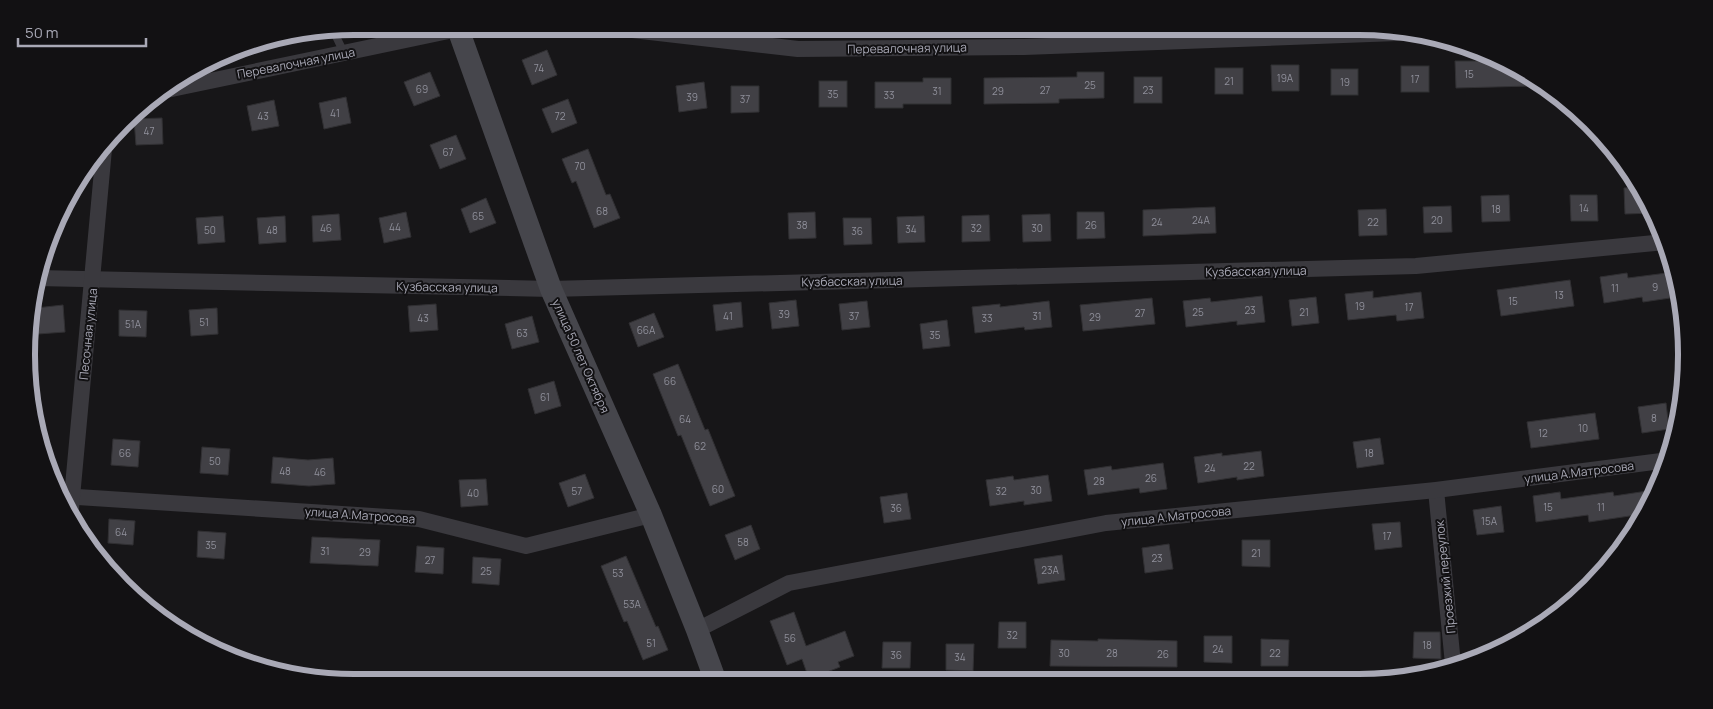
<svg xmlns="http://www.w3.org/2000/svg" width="1713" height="709" font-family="Manrope,sans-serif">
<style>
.building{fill:#414045;stroke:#313033}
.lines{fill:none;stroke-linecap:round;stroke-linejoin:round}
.service{stroke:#3a393e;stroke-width:8}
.minor{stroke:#3a393e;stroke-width:16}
.secondary{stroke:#46464c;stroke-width:22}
.labels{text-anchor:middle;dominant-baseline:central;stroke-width:4;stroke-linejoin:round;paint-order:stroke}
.number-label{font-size:10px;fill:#8f8f9a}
.street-label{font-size:12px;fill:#a9a9b6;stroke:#121113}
.rim{fill:none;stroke:#a9a9b6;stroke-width:6}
</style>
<rect width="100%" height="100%" fill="#171618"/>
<g class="building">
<polygon points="547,50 557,75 532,85 522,60"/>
<polygon points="1455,61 1503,61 1522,70 1531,76 1531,86 1456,88"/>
<polygon points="1271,65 1299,65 1299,91 1272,91"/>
<rect x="1401" y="66" width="28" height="26"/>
<rect x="1215" y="68" width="28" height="26"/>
<rect x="1331" y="69" width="27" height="26"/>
<polygon points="430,72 440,96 414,106 404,82"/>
<polygon points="1077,72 1104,72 1104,98 1059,99 1059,103 984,104 984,78 1077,77"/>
<rect x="1134" y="77" width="28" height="26"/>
<polygon points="923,78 951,78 951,104 903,104 903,108 875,108 875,82 923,82"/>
<rect x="819" y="81" width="28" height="26"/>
<polygon points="704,82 707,108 679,112 676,86"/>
<polygon points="731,86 759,86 759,112 731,113"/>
<polygon points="346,97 351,123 324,129 319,103"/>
<polygon points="568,99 577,123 552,133 542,109"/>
<polygon points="274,100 279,126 252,131 247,106"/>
<polygon points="162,118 163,144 136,145 134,119"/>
<polygon points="456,135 466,159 440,169 430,145"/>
<polygon points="588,149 606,195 610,194 620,218 594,228 576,181 572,183 562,159"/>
<polygon points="1639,187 1654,213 1625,214 1624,188"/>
<polygon points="1509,195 1510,221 1482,222 1481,196"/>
<polygon points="1570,195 1597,195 1598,221 1571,221"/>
<polygon points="486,198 496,223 470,233 461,209"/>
<polygon points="1451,206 1452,232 1424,233 1423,207"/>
<polygon points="1215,207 1216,233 1143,236 1143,210"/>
<polygon points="1386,209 1387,235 1359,236 1358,210"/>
<polygon points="406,212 411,237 384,243 379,218"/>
<polygon points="815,212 816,238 789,239 788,213"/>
<polygon points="1077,212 1104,212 1105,238 1077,239"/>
<polygon points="339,214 341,240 313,242 312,216"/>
<polygon points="1050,214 1051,241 1023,242 1022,215"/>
<polygon points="989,215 990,241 962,242 962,216"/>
<polygon points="223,216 225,242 198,244 196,218"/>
<polygon points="285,216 286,242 259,244 257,218"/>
<polygon points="924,216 925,242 898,243 897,217"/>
<polygon points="843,218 871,218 872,244 844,245"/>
<polygon points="1627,273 1628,278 1667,273 1670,298 1643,302 1642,297 1604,303 1600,277"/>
<polygon points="1570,280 1574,306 1501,316 1497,290"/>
<polygon points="1373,291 1373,298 1421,292 1424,318 1397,321 1396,315 1348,320 1345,294"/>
<polygon points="1262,296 1265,322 1237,325 1237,321 1186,327 1183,301 1210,298 1211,302"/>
<polygon points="1316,297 1319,323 1292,326 1289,300"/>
<polygon points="1152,298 1155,324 1083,331 1080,305"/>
<polygon points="796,300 799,326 772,329 769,303"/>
<polygon points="867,301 870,327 842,330 839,304"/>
<polygon points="1049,301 1052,327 1025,330 1024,327 975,333 972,307 1000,304 1000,307"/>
<polygon points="741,302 743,327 716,331 713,305"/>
<polygon points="436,304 438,330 410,332 408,306"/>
<polygon points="63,305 65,332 38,334 36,308"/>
<polygon points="217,308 218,334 191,336 189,310"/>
<polygon points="119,310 147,311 146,337 119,336"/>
<polygon points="654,313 664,337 638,347 629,323"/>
<polygon points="532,316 539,342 512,349 505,324"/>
<polygon points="947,320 950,346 923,349 920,324"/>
<polygon points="678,364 705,430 708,429 735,496 710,506 681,435 678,436 653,374"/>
<polygon points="554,381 561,406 535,414 528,389"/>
<polygon points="1666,403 1669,429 1642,433 1638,407"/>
<polygon points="1595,413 1599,439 1531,448 1527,422"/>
<polygon points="1380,438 1384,464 1357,468 1353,442"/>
<polygon points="113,439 140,441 138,467 111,465"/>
<polygon points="202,447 230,449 228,475 200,473"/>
<polygon points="1261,451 1264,476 1237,480 1237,477 1198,483 1194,457 1222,453 1222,456"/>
<polygon points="273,457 308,460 333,458 335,484 309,486 271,483"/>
<polygon points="1163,463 1167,489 1140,493 1139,488 1088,495 1084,470 1111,466 1112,470"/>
<polygon points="585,474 594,498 568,507 559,483"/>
<polygon points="1048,475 1052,501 1024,505 1024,501 990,506 986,480 1013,476 1014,480"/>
<polygon points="486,479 488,505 461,507 459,480"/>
<polygon points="1654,490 1643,514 1589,522 1588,515 1536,522 1533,496 1560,492 1561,499 1613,492 1614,496"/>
<polygon points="907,493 911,519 884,523 880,497"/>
<polygon points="1501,506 1504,532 1477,535 1473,510"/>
<polygon points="109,519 135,521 133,545 108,543"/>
<polygon points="1400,522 1402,547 1375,550 1372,524"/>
<polygon points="751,525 760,549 735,560 725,535"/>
<polygon points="198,531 226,533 224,559 197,557"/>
<polygon points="312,537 380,540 378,566 310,563"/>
<polygon points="1242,540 1270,540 1270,567 1242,566"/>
<polygon points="1169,544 1173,569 1145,573 1142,548"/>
<polygon points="417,546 444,548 443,574 415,572"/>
<polygon points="1062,555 1065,580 1038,584 1034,559"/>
<polygon points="626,556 656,627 658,626 668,650 643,660 627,621 624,622 601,566"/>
<polygon points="473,557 501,559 499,585 472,583"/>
<polygon points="794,612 806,646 845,631 854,656 838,662 840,667 809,679 802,659 787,665 770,621"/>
<polygon points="999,622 1026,622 1026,648 998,648"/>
<polygon points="1414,632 1440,632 1441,659 1413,658"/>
<polygon points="1204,636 1232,636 1232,663 1204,662"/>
<polygon points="1098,639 1177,641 1177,667 1050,666 1051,640 1098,641"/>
<polygon points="1261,639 1289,640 1288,666 1261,666"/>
<polygon points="883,642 911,642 910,668 882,668"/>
<polygon points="946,644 974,644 973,671 946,670"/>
</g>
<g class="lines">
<polyline class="service" points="333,30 344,53"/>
<g class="minor">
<polyline points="598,26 798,49 1024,47 1397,33"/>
<polyline points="162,91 458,29 489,26"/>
<polyline points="37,278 551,289 1416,266 1665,242"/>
<polyline points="1436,490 1453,664"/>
<polyline points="62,496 419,519 526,546 651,515"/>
<polyline points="70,519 104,149"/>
<polyline points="697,630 789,583 1106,523 1436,490 1669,460"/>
</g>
<polyline class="secondary" points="457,26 551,289 651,515 697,630 716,682"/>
</g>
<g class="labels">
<g class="number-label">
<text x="539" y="68">74</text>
<text x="1469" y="74">15</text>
<text x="1285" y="78">19А</text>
<text x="1415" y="79">17</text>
<text x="1229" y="81">21</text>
<text x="1345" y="82">19</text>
<text x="1090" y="85">25</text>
<text x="422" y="89">69</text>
<text x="1045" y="90">27</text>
<text x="1148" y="90">23</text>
<text x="937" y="91">31</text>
<text x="998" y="91">29</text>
<text x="833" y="94">35</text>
<text x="889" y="95">33</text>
<text x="692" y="97">39</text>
<text x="745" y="99">37</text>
<text x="335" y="113">41</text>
<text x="263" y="116">43</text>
<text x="560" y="116">72</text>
<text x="149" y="131">47</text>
<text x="448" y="152">67</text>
<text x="580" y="166">70</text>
<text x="1584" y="208">14</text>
<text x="1496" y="209">18</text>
<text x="602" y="211">68</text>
<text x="478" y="216">65</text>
<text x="1201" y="220">24А</text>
<text x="1437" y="220">20</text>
<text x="1157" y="222">24</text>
<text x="1373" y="222">22</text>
<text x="802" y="225">38</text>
<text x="1091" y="225">26</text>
<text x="395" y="227">44</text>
<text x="326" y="228">46</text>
<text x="976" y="228">32</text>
<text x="1037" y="228">30</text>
<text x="911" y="229">34</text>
<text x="210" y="230">50</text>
<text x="272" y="230">48</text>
<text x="857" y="231">36</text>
<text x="1655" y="287">9</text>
<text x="1615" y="288">11</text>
<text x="1559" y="295">13</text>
<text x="1513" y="301">15</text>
<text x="1360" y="306">19</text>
<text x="1409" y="307">17</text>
<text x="1250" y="310">23</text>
<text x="1198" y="312">25</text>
<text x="1304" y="312">21</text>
<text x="1140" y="313">27</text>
<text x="784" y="314">39</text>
<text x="728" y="316">41</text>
<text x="854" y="316">37</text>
<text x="1037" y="316">31</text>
<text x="1095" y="317">29</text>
<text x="423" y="318">43</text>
<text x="987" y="318">33</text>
<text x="204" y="322">51</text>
<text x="133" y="324">51А</text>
<text x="646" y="330">66А</text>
<text x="522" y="333">63</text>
<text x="935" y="335">35</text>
<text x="670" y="381">66</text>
<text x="545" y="397">61</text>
<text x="1654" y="418">8</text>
<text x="685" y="419">64</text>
<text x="1583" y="428">10</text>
<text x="1543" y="433">12</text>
<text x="700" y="446">62</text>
<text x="125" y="453">66</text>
<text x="1369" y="453">18</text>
<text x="215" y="461">50</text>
<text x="1249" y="466">22</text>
<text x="1210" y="468">24</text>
<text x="285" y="471">48</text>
<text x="320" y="472">46</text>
<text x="1151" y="478">26</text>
<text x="1099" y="481">28</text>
<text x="718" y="489">60</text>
<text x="1036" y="490">30</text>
<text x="577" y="491">57</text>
<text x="1001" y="491">32</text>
<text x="473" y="493">40</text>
<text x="1548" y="507">15</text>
<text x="1601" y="507">11</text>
<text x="896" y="508">36</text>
<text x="1489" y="521">15А</text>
<text x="121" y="532">64</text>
<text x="1387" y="536">17</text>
<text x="743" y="542">58</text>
<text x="211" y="545">35</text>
<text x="325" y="551">31</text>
<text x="365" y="552">29</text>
<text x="1256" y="553">21</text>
<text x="1157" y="558">23</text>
<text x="430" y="560">27</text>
<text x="1050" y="570">23А</text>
<text x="486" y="571">25</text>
<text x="618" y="573">53</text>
<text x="632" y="604">53А</text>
<text x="1012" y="635">32</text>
<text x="790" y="638">56</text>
<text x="651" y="643">51</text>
<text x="1427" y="645">18</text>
<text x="1218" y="649">24</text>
<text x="1064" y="653">30</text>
<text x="1112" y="653">28</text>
<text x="1275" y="653">22</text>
<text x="1163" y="654">26</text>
<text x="896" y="655">36</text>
<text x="960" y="657">34</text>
</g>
<g class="street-label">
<text transform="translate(907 48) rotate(-1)">Перевалочная улица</text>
<text transform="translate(296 63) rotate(-11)">Перевалочная улица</text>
<text transform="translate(1256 271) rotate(-1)">Кузбасская улица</text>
<text transform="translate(852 281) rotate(-1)">Кузбасская улица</text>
<text transform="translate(447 287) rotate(1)">Кузбасская улица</text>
<text transform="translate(88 334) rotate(-84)">Песочная улица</text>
<text transform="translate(581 356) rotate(66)">улица 50 лет Октября</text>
<text transform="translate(1579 472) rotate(-7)">улица А.Матросова</text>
<text transform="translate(360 515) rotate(4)">улица А.Матросова</text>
<text transform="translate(1176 516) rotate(-6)">улица А.Матросова</text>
<text transform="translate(1445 577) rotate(-96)">Проезжий переулок</text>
</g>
</g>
<path d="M0 0H1713V709H0ZM354 35H1359A319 319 0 0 1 1678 354V355A319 319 0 0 1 1359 674H354A319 319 0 0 1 35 355V354A319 319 0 0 1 354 35Z" fill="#121113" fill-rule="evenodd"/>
<path class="rim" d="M354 35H1359A319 319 0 0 1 1678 354V355A319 319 0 0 1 1359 674H354A319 319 0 0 1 35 355V354A319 319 0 0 1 354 35Z"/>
<path d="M18 38v8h128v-8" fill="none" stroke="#a9a9b6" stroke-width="2.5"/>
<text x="25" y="38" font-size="15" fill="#a9a9b6" stroke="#121113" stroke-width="4" paint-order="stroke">50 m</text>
</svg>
